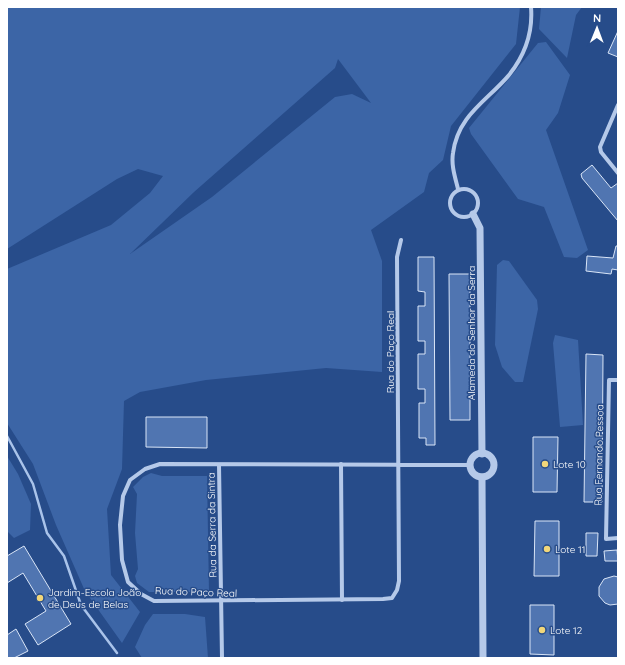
<svg xmlns="http://www.w3.org/2000/svg" width="625" height="665" font-family="Quicksand,sans-serif">
<style>
.green{fill:#3c65a6;fill-rule:evenodd}
.lines{fill:none;stroke-linecap:round;stroke-linejoin:round}
.stream{stroke:#a9c3ea;stroke-width:2.5}
.building{fill:#5075b1;stroke:#d9e5f7}
.minor{stroke:#b5c9e9;stroke-width:4}
.tertiary{stroke:#b5c9e9;stroke-width:7}
.poi-dot{fill:#f2d77a;stroke:#274c8a;stroke-width:1.5}
.labels{text-anchor:middle;dominant-baseline:central;stroke-width:3;stroke-linejoin:round;paint-order:stroke}
.street-label{font-size:10px;fill:#fff;stroke:#274c8a}
.poi-label{font-size:10px;fill:#fff;stroke:#274c8a;text-anchor:start}
</style>
<rect width="100%" height="100%" fill="#274c8a"/>
<g class="green">
<path d="M7 7H520L516 44 451 126 443 160 429 173 424 192 371 230 382 261V372L326 368 206 380 140 392 124 401 122 469 107 509 111 575 140 612 122 643 85 591 56 525 33 464 7 423V269L111 225 150 193 163 176 138 169 117 179 7 249ZM338 59 371 103 352 94 335 97 212 197 130 254 194 192 335 68Z"/>
<polygon points="541,7 582,7 576,15 567,58 539,29"/>
<polygon points="546,42 570,75 558,113 546,130 588,250 577,258 564,257 544,207 518,199 471,134 469,128 538,43"/>
<polygon points="503,260 509,261 537,300 538,309 523,382 515,382 502,367 495,345 497,265"/>
<polygon points="555,335 578,340 583,425 560,427 553,343"/>
<polygon points="7,456 18,474 31,504 30,530 14,538 7,531"/>
<polygon points="151,473 162,476 207,476 209,592 149,592 137,583 135,576 138,569 135,533 137,494 133,487 143,477"/>
<polygon points="153,614 185,614 205,617 208,658 142,658 135,647 145,625"/>
</g>
<g class="lines">
<polyline class="stream" points="7,436 33,484 47,533 64,556 81,605 117,653"/>
</g>
<g class="building">
<polygon points="618,31 618,57 608,53"/>
<polygon points="592,165 611,188 618,183 618,221 582,178 581,174"/>
<polygon points="616,246 618,246 618,270 612,269 611,274 586,271 587,256 613,258"/>
<polygon points="418,257 434,257 435,445 426,445 426,438 419,438 419,403 425,403 425,389 418,389 418,354 425,354 425,341 418,341 418,306 425,306 425,292 418,291"/>
<polygon points="449,274 470,274 470,420 450,420"/>
<polygon points="586,354 603,355 602,502 584,502"/>
<polygon points="146,417 207,417 207,448 146,447"/>
<polygon points="533,437 558,437 557,492 533,492"/>
<polygon points="535,521 559,521 559,576 534,576"/>
<polygon points="586,533 598,533 597,556 586,556"/>
<polygon points="24,546 71,624 38,645 25,624 46,611 23,573 7,583 7,556"/>
<polygon points="617,550 618,561 605,561 604,551"/>
<polygon points="614,576 618,577 618,604 610,605 605,603 599,596 599,587 604,579"/>
<polygon points="530,605 554,605 554,655 530,654"/>
<polygon points="16,629 28,651 14,658 7,658 7,635"/>
</g>
<g class="lines">
<g class="minor">
<polyline points="618,105 600,147 601,152 618,173"/>
<circle cx="464" cy="203" r="14"/>
<path d="M458 189C455 177 451 165 453 153 458 115 487 101 509 75 525 55 533 32 531 7"/>
<polyline points="401,240 397,257 399,581 397,590 392,598 383,599 154,601 141,594 128,582 122,560 120,525 123,496 130,480 145,469 160,464 470,465"/>
<polyline points="618,380 609,380 606,539 618,538"/>
<polyline points="341,464 342,600"/>
<polyline points="219,465 222,658"/>
</g>
<g class="tertiary">
<polyline points="473,214 480,228 482,454"/>
<circle cx="482" cy="465" r="12"/>
<polyline points="482,477 483,658"/>
</g>
</g>
<g class="poi-dot">
<circle cx="545" cy="464" r="4"/>
<circle cx="547" cy="549" r="4"/>
<circle cx="40" cy="598" r="4"/>
<circle cx="542" cy="630" r="4"/>
</g>
<g class="labels">
<g class="street-label">
<text transform="translate(471 333) rotate(-90)">Alameda do Senhor da Serra</text>
<text transform="translate(390 352) rotate(-90)">Rua do Paço Real</text>
<text transform="translate(599 455) rotate(-89)">Rua Fernando Pessoa</text>
<text transform="translate(212 525) rotate(-91)">Rua da Serra da Sintra</text>
<text transform="translate(196 592) rotate(2)">Rua do Paço Real</text>
</g>
<g class="poi-label">
<text x="553" y="464">Lote 10</text>
<text x="555" y="549">Lote 11</text>
<text x="48" y="592">Jardim-Escola João<tspan x="48" dy="12">de Deus de Belas</tspan></text>
<text x="550" y="630">Lote 12</text>
</g>
</g>
<rect width="625" height="665" fill="none" stroke="#ffffff" stroke-width="16"/>
<g transform="translate(597 28) rotate(1)" stroke="#274c8a" stroke-width="3" paint-order="stroke">
<path d="M0-3L7 15L0 10L-7 15Z" fill="#ffffff"/>
<text y="-6" font-size="11" font-weight="bold" text-anchor="middle" fill="#ffffff">N</text>
</g>
</svg>
